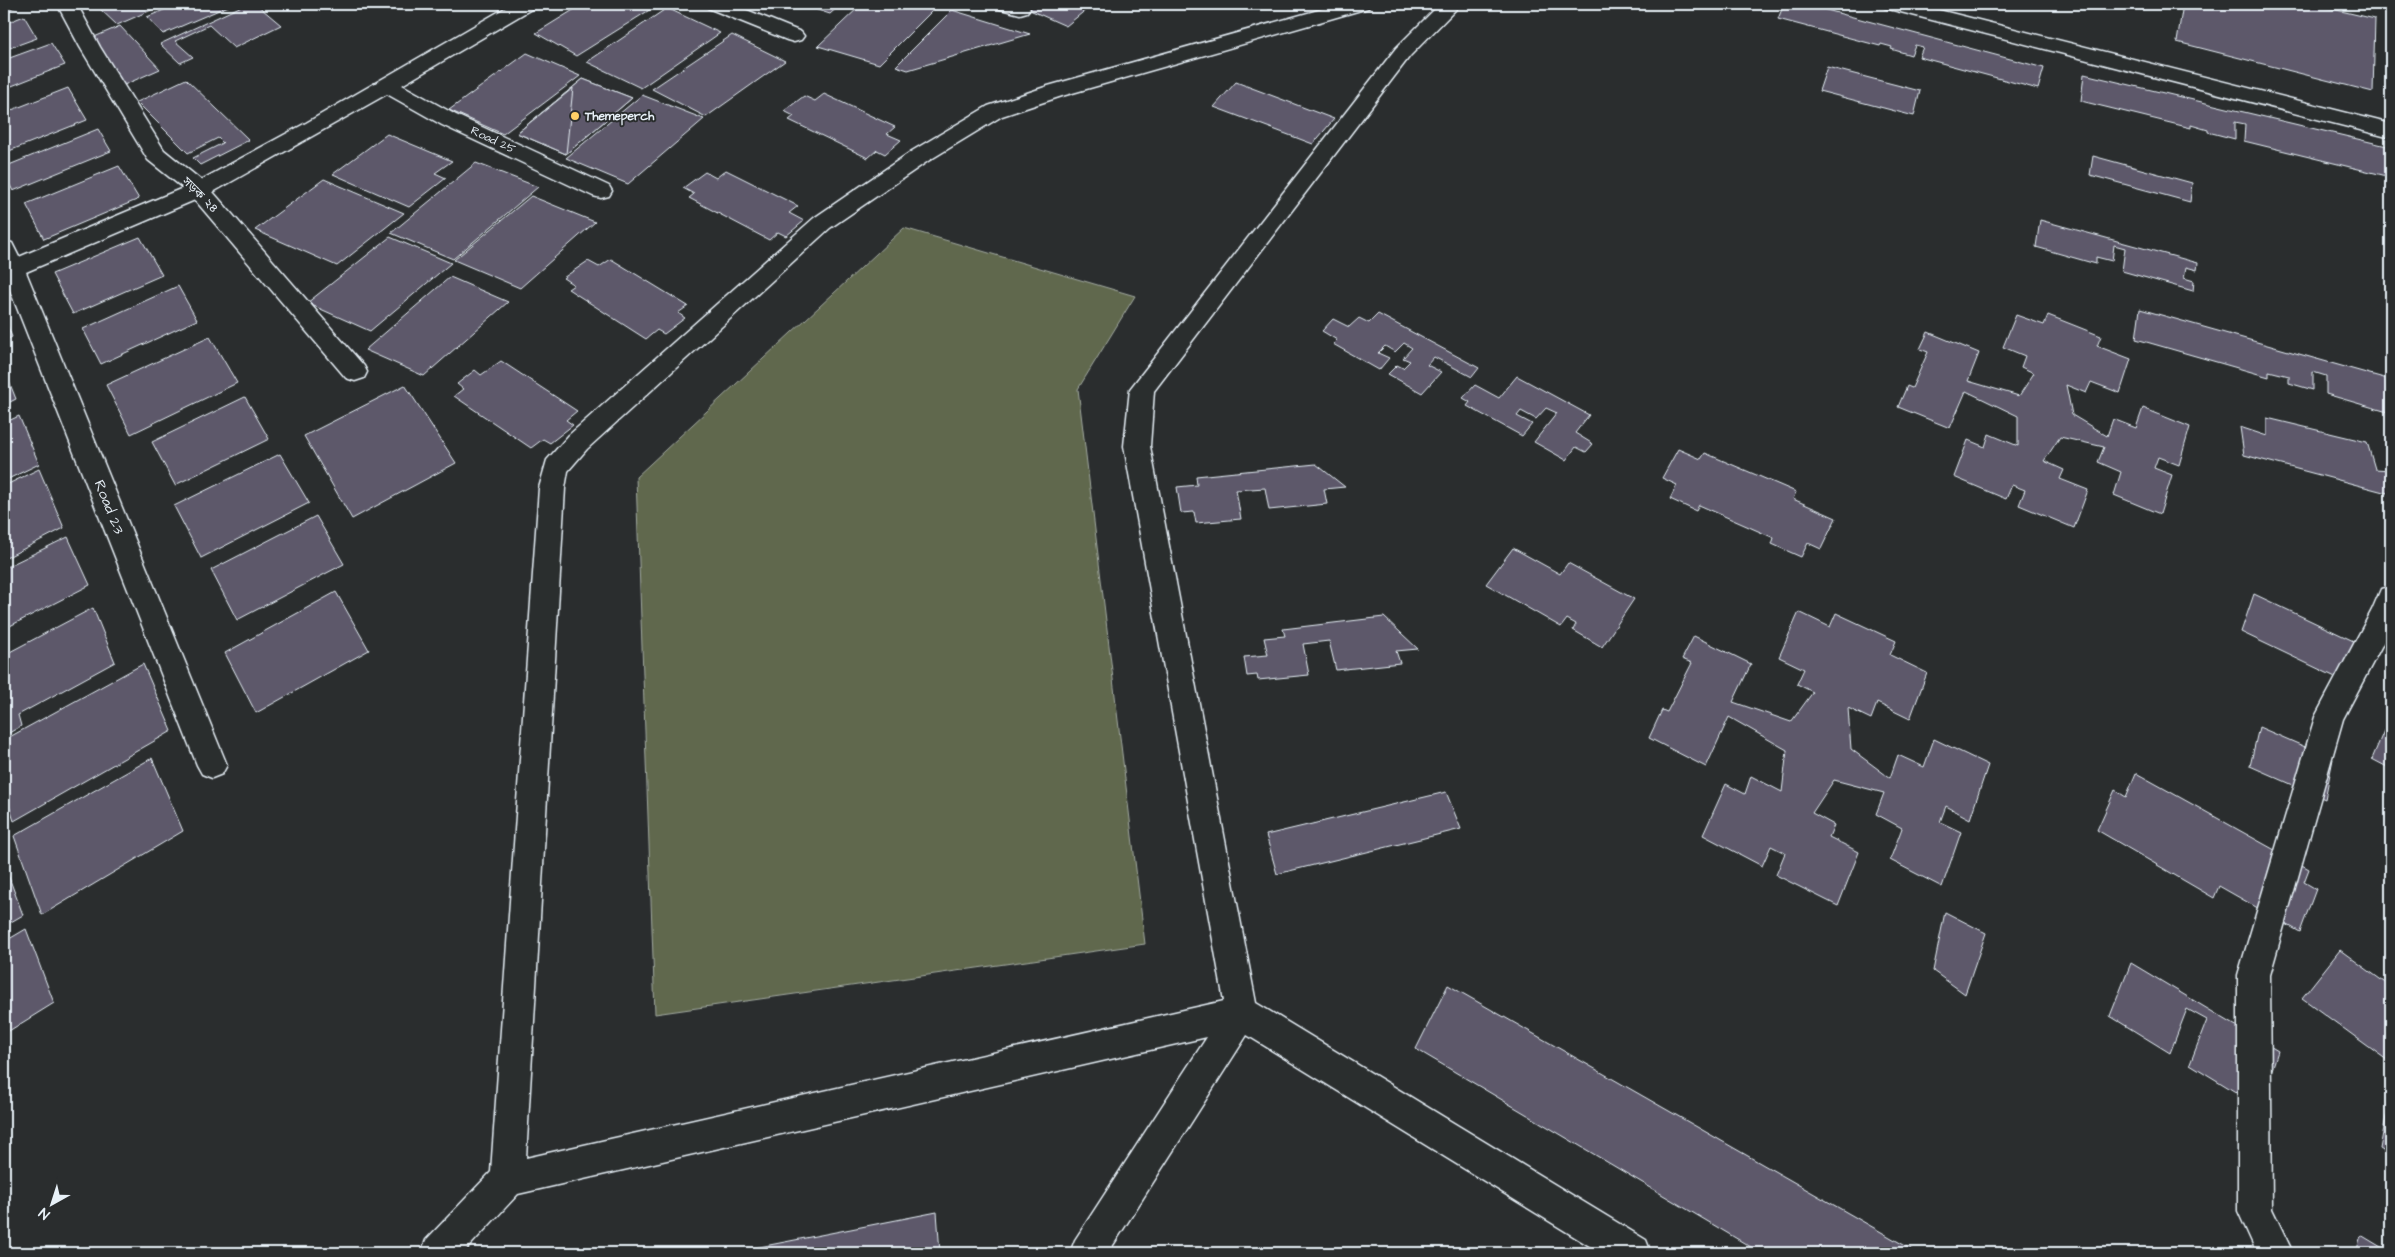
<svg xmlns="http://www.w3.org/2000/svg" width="2395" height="1257" font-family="'Architects Daughter','Noto Sans Bengali',sans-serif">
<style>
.green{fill:#60674e;stroke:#a4aca3}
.building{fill:#5d596b;stroke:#e8f1f8}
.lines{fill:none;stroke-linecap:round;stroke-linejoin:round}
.street-casing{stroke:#e8f1f8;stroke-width:3}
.street{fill:#2a2d2e;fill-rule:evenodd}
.poi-dot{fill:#ffd166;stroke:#2a2d2e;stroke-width:2}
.labels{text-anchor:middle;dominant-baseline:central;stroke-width:4;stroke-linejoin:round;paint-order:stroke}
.far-poi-label{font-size:12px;font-weight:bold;fill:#e8f1f8;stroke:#2a2d2e;text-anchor:start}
.far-street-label{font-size:12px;fill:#e8f1f8;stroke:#2a2d2e}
.street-label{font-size:15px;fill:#e8f1f8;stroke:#2a2d2e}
</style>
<rect width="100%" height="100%" fill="#2a2d2e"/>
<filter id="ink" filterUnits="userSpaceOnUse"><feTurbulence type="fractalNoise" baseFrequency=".02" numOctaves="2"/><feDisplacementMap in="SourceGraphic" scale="10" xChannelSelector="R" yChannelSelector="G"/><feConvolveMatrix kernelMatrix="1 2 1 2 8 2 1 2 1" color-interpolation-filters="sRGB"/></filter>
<g filter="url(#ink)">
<polygon class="green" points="904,228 1135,296 1078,389 1145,944 655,1014 636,477"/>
<g class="building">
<polygon points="4,4 23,4 4,11"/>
<polygon points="107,4 165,4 117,25 99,8"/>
<polygon points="178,4 233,4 163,34 147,17"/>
<polygon points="246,4 256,4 281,25 234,48 209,25 175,41 193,57 180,63 160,44"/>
<polygon points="583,4 641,4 651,9 576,56 536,33"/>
<polygon points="799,4 841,4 830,14"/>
<polygon points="862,4 917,4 934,9 879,64 818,46"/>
<polygon points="1028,4 1093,4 1066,26 1023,7"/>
<polygon points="1784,4 1804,4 2044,68 2038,89 1919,57 1923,47 1915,45 1911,55 1891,49 1892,47 1881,44 1880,46 1778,19"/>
<polygon points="2183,4 2311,4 2375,19 2373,92 2177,42"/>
<polygon points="667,8 720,33 641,88 587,62"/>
<polygon points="952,10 1030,34 908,70 896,66"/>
<polygon points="24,16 37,38 4,50 4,24"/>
<polygon points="120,26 160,69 124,85 85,41"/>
<polygon points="732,35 785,61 706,117 652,89"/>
<polygon points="51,43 65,65 4,89 4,60"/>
<polygon points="527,53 580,76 503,134 449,110"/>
<polygon points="1827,67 1920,91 1914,116 1819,91"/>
<polygon points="2084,74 2391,147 2391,177 2244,141 2245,124 2235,122 2235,139 2208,132 2208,130 2191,125 2191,128 2081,101"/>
<polygon points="186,79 249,140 200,165 193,158 223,143 218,138 188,153 137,102"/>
<polygon points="583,79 632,98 566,154 517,133"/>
<polygon points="583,79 632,98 566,154 517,133"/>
<polygon points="1236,82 1334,119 1313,144 1214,107"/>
<polygon points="68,88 87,120 4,153 4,113"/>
<polygon points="573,88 566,154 517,133"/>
<polygon points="824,94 895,127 887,134 901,140 885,154 877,150 868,158 789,120 794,116 784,111 804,96 815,101"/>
<polygon points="642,95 704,119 628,184 566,158"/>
<polygon points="98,129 111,151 13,191 4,174 4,167"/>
<polygon points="387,134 452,161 435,173 446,178 409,207 333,174"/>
<polygon points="2093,156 2192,183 2190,202 2090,175"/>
<polygon points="476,163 538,187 453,259 391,233"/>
<polygon points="119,166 139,199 44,239 26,204"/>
<polygon points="726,170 798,206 789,213 804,221 786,236 778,232 769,240 689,198 694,194 683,188 705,172 716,178"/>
<polygon points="324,179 404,213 337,266 255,230"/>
<polygon points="531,196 595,222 520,288 454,260"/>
<polygon points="2040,220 2198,263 2197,270 2186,267 2184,278 2194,281 2193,291 2122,271 2125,248 2114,245 2112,261 2096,257 2096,264 2036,247"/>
<polygon points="140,237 162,275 73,314 52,274"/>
<polygon points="390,237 451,263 370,331 307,303"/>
<polygon points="611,259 688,306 678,313 685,318 664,334 657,330 646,339 568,289 574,285 563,278 588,261 599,267"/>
<polygon points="450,277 508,302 424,376 365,350"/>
<polygon points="178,286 197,320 101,364 83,329"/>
<polygon points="2140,309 2391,380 2391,413 2326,394 2326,376 2313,372 2313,390 2289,383 2289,376 2269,371 2269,377 2136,339"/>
<polygon points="1378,314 1479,368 1472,377 1434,357 1427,365 1441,372 1422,393 1388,374 1397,365 1403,368 1410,361 1403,358 1412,348 1404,343 1395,352 1385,346 1378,353 1389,358 1379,370 1333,344 1337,340 1322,331 1333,319 1349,327 1359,318 1369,323"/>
<polygon points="2016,315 2044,325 2048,315 2101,336 2097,346 2131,359 2120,393 2091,382 2086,393 2066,385 2072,415 2107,436 2113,419 2136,428 2143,408 2190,427 2179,465 2158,457 2154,468 2172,475 2160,514 2114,495 2121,472 2098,462 2104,447 2060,437 2044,461 2064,470 2060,479 2088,490 2074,528 2019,505 2025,490 2012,485 2006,499 1954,477 1968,440 1985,447 1989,434 2018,446 2018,416 1966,391 1950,428 1898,407 1907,386 1912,388 1928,352 1920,349 1928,332 1979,353 1968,381 2019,396 2034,373 2021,367 2025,356 2003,347"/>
<polygon points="4,317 12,337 4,341"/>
<polygon points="210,337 237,383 131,434 106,385"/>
<polygon points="501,361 577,411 566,420 573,425 550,443 543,439 531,448 454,396 463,389 457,384 475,370 481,375"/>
<polygon points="4,369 16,399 4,405"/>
<polygon points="1517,376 1589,415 1575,433 1593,444 1586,452 1576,447 1566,460 1534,442 1557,413 1546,408 1536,419 1521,411 1517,416 1532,424 1522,436 1467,406 1470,402 1463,398 1475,385 1499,398"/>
<polygon points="405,385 456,463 352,519 304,436"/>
<polygon points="245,397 269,439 175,485 152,442"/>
<polygon points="19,416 39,464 4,481 4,423"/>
<polygon points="2267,418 2367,442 2375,469 2391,470 2391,494 2244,455 2240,427 2267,436"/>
<polygon points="1678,449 1701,459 1705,453 1796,492 1793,499 1836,518 1821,549 1808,543 1801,557 1772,544 1774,538 1699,505 1696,511 1670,499 1677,485 1662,478"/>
<polygon points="280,454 309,503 201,558 174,506"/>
<polygon points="1316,464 1345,487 1324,489 1327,504 1269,510 1265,488 1236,490 1241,519 1196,523 1194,512 1181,513 1177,487 1197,485 1196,476"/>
<polygon points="39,469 64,528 4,559 4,486"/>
<polygon points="316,516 344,564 237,620 211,570"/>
<polygon points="68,537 90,585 4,629 4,568"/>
<polygon points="1513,548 1560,574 1568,563 1634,599 1602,647 1573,630 1576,624 1567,619 1561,627 1486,584"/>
<polygon points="336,592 369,650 256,713 225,653"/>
<polygon points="2254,594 2362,645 2350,684 2241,632"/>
<polygon points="93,608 115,662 18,715 21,726 4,736 4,655"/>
<polygon points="1799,612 1830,627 1836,613 1896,641 1890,655 1927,673 1910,719 1877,703 1871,719 1848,708 1851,749 1890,778 1898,755 1924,767 1934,739 1988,765 1970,819 1946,806 1940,822 1961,832 1942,887 1890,860 1902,828 1876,814 1884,793 1834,780 1812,813 1834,825 1829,837 1859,852 1838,906 1776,875 1785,853 1771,846 1762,866 1703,835 1726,784 1745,794 1751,776 1782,792 1787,750 1729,717 1706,767 1649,738 1662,710 1667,712 1692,663 1682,659 1694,636 1751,664 1733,702 1791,722 1813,692 1797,684 1804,669 1779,657"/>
<polygon points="1384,617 1418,649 1396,651 1400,663 1336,670 1329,641 1303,644 1309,675 1258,680 1257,675 1247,676 1244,657 1268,655 1264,638 1285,636 1283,629"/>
<polygon points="143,664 172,731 14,821 4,790 4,740"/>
<polygon points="2391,714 2391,769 2372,759"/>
<polygon points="2259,727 2333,759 2325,799 2250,766"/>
<polygon points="152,758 183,831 42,915 14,836"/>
<polygon points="2136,773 2309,869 2304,882 2316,889 2300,932 2219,886 2214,898 2097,830 2115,790 2126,797"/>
<polygon points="1446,792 1461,829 1277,874 1266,835"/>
<polygon points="4,864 23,915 4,926"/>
<polygon points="1945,912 1986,933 1965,994 1933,971"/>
<polygon points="26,929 54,1003 4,1034 4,942"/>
<polygon points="2340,950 2391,987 2391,1063 2302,998"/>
<polygon points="2131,963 2278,1051 2260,1107 2190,1064 2207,1020 2187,1009 2170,1053 2110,1016"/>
<polygon points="1448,985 1918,1253 1761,1253 1416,1049"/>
<polygon points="2390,1095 2391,1095 2391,1156 2380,1149"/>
<polygon points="937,1212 940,1253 729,1253"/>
<polygon points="2361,1235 2391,1253 2356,1253"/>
</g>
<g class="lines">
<g class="street-casing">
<g id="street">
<polygon points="57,4 77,4 100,47 164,150 201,180 306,123 512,4 536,4 533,8 402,85 456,115 609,186 612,191 609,196 601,198 593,196 442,125 387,94 213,192 364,366 367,372 364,378 355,381 346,378 195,200 26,272 227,765 222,774 212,778 202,774 197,765 6,280 4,280 4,241 12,243 19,257 183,188 148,160 80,47"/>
<polygon points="705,4 732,4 801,32 804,36 801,40 794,42 787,40 708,8"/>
<polygon points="994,4 1027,4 1030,8 1027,12 1020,14 997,8"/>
<polygon points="1340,4 1371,4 1368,8 1062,96 1002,116 928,161 830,228 587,449 568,471 565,488 526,1158 1224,1001 1124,446 1130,389 1396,48 1440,4 1461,4 1410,56 1154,391 1150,446 1256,1003 1646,1240 1651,1253 1601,1253 1247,1035 1108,1253 1070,1253 1075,1240 1207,1037 518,1194 463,1253 421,1253 426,1240 491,1172 539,488 547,460 569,435 814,218 912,151 988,106 1048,86"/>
<polygon points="1882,4 1915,4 2391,124 2391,138 1885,8"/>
<polygon points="2391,586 2391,628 2343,719 2270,975 2272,1209 2293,1253 2257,1253 2238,1211 2238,975 2315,717 2372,610 2381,589"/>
</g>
</g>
<use href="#street" class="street"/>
</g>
</g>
<circle class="poi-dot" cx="575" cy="116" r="5"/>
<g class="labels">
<g class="far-poi-label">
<text x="585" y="116">Themeperch</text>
</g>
<g class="far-street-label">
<text transform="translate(493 140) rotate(25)">Road 25</text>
<text transform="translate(200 195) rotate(45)">সড়ক ২৪</text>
</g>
<g class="street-label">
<text transform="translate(109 507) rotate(68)">Road 23</text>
</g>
</g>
<rect width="2395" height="1257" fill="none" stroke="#2a2d2e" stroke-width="20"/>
<rect x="10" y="10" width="2375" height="1237" fill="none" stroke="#e8f1f8" stroke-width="2" filter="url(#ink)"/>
<g transform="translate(52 1204) rotate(219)" stroke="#2a2d2e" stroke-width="4" paint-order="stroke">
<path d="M0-4L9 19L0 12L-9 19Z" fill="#e8f1f8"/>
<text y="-8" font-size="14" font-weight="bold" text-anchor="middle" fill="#e8f1f8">N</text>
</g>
</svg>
